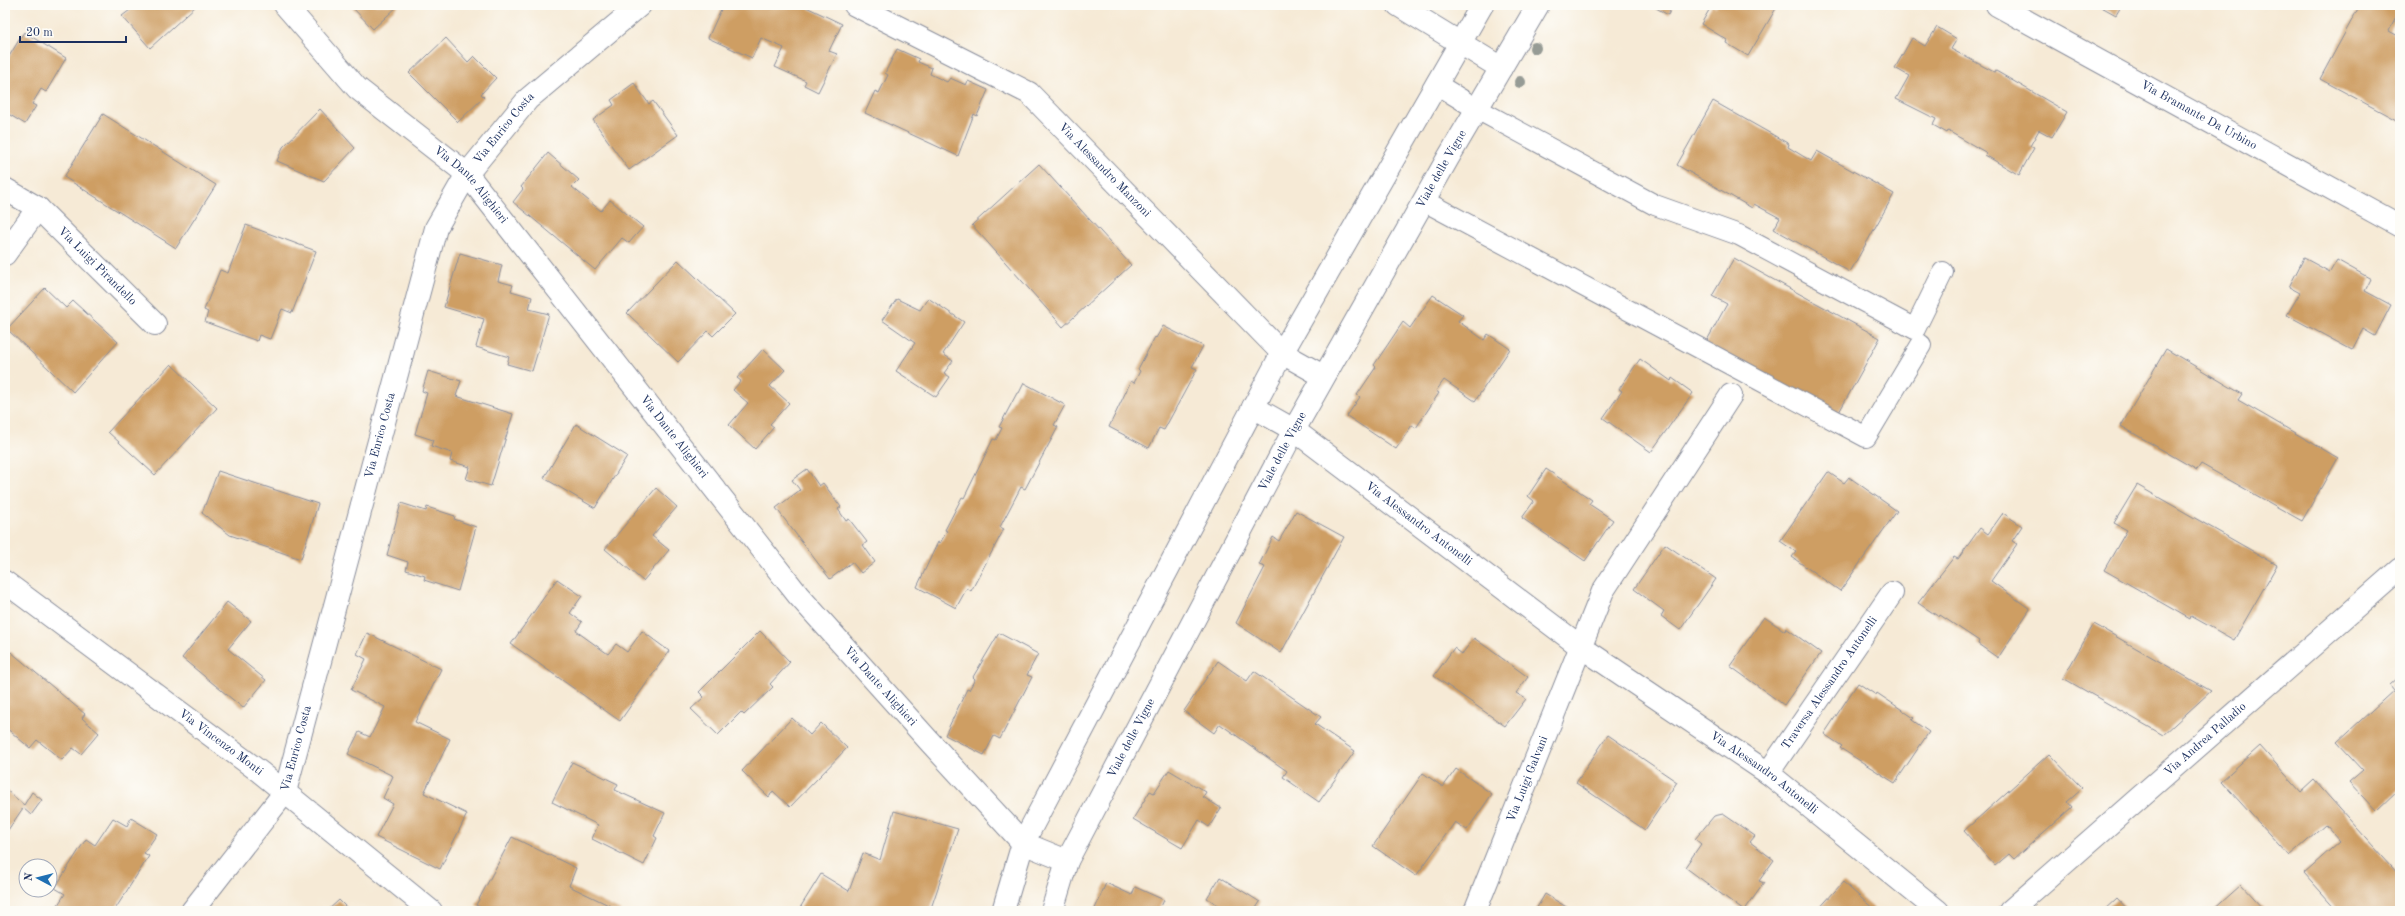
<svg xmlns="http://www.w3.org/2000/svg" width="2405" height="916" font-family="'Old Standard TT',serif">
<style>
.building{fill:#ce9e64}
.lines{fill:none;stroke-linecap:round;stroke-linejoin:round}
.service-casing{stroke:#888c9a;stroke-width:22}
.minor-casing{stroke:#888c9a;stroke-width:24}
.tertiary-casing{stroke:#888c9a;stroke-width:24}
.service{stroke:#fff;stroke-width:20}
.minor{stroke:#fff;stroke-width:22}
.tertiary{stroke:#fff;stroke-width:22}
.tree{fill:#969b95}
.labels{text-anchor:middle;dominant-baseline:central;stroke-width:3;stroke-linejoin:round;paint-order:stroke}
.street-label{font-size:12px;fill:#1b2f5e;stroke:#fdfcf7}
</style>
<rect width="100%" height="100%" fill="#fdfcf7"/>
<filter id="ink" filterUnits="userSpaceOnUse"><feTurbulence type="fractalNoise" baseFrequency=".025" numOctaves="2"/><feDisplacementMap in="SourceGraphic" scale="8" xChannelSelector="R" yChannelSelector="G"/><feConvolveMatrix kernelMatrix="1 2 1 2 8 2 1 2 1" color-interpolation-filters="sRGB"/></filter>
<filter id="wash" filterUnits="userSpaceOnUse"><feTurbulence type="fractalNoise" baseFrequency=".012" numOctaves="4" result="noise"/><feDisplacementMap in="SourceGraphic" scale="16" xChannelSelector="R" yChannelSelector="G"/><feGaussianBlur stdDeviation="0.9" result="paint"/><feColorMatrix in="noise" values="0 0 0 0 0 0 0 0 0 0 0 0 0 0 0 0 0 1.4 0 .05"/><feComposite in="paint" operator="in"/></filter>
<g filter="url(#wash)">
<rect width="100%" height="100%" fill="#f6ead6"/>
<g id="blocks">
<g class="building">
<polygon points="125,5 197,5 150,48 122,16 130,10"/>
<polygon points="350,5 399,5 373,29"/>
<polygon points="723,5 802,5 842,24 829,51 837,54 818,92 804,85 806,81 775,67 784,48 761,38 752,58 708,38"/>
<polygon points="1651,5 1673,5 1668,15"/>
<polygon points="1712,5 1716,7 1717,5 1778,5 1748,56 1726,43 1727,40 1701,24"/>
<polygon points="2098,5 2122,5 2116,15"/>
<polygon points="2360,5 2391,5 2400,10 2389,31 2400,37 2400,122 2320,79"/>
<polygon points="1937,27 1957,39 1951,49 1994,72 1996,71 2067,112 2052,137 2039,130 2030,146 2034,148 2019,175 1985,155 1987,153 1948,131 1947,133 1933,125 1936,119 1896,99 1909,76 1895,68 1912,38 1925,46"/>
<polygon points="24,32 66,58 46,92 41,89 32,104 36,106 25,124 5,112 5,56 8,58"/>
<polygon points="446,38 468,62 474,56 496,78 481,94 484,97 458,122 409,73"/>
<polygon points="897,49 919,59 918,62 932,68 930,74 947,82 950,78 966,85 968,81 988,90 977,116 974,114 958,156 865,113 875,91 879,93 888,75 885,73"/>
<polygon points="634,83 649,104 653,101 678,135 629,170 593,120 614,105 611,100"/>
<polygon points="1713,101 1789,144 1788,147 1811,161 1817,151 1894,194 1850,272 1774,229 1780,218 1754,204 1752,208 1677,165"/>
<polygon points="320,109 355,148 324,181 277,161 283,147"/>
<polygon points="103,114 216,185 176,248 64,177"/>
<polygon points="548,153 579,180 572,187 601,211 610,200 643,227 629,243 622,238 595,270 513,202 523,189 521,187"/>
<polygon points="1039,164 1131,265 1063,327 972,225"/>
<polygon points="246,225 316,251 292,313 282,309 270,339 259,335 257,341 205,322 208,312 204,310 220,270 228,273"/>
<polygon points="460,253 502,265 498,281 513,285 511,291 532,297 529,309 549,314 532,371 507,364 509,357 476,347 484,319 444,307"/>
<polygon points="1734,258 1880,338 1838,414 1705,344 1727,304 1712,296"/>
<polygon points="2304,258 2330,272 2337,260 2371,279 2365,291 2391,305 2375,336 2363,329 2352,350 2287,315 2300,293 2289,287"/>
<polygon points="678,260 735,314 713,336 708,331 678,362 627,313"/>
<polygon points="45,288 66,308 73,301 118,342 73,392 7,329"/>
<polygon points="1433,295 1463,315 1458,321 1484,340 1488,334 1510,349 1475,401 1444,380 1436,391 1439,393 1416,428 1412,425 1396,449 1347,416 1360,397 1357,395 1376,367 1374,365 1403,322 1410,328"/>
<polygon points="928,298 964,322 943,354 953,361 944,373 950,377 936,397 896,371 915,343 882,320 897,299 920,310"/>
<polygon points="1163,326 1203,346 1192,367 1197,369 1164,430 1159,428 1149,448 1109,427 1131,381 1134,383 1140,371 1138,369 1155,337 1156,338"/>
<polygon points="763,349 785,370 770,386 789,403 770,424 774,427 755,449 729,425 748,403 733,390 741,381 737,378"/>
<polygon points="2166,349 2242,394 2238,400 2338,458 2302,521 2201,464 2197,470 2121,426"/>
<polygon points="1640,359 1671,381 1672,378 1693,393 1651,452 1603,418 1622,391 1619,389"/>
<polygon points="171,364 217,408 155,475 108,432"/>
<polygon points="428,371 461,381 456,396 513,414 491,486 466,479 470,467 450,461 452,453 431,446 433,440 415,434 427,393 422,391"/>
<polygon points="1024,383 1065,405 1054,425 1058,427 1025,489 1021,487 1000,527 1004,529 971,591 967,588 956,608 917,587 938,542 940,543 947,531 945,530 962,497 964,498 993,439 996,440 1002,428 999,427 1017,393 1019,393"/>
<polygon points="576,424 627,456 595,508 544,478"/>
<polygon points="807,469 819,486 823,483 841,507 838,509 846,521 849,519 867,542 863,545 875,562 861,573 852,562 830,579 776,508 800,490 792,480"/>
<polygon points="1546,469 1592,500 1589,504 1613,520 1585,561 1522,518 1534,501 1528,496"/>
<polygon points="218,471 318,504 301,559 230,535 202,513"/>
<polygon points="1828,472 1844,483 1849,477 1897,511 1840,591 1792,557 1796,552 1780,541"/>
<polygon points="2137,485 2277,565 2234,640 2191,616 2190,619 2104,570 2127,530 2114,523"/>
<polygon points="656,488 677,507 652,536 669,550 643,581 605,549"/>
<polygon points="401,503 426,511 427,507 455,516 454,519 476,527 458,591 424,580 425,576 406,570 408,562 387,555"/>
<polygon points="1296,511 1344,537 1281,653 1236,623 1265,567 1259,565 1273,537 1279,541"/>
<polygon points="2003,513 2022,526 2012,541 2017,544 1991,581 2030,609 1998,658 1978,644 1979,641 1940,615 1939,617 1918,603 1954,557 1958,559 1980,528 1988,534"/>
<polygon points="1665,544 1716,579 1680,630 1661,616 1664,611 1634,589"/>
<polygon points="557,579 582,596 570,613 582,622 576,631 608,654 616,644 627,652 642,631 669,651 620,721 511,644"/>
<polygon points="227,602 251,621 228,649 266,680 243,708 182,658"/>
<polygon points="1764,617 1785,631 1786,628 1821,653 1784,705 1730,666"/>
<polygon points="2094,624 2211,691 2163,735 2063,678"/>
<polygon points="760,631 790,662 770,684 773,687 744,715 741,712 718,735 691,709 704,697 699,692"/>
<polygon points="367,633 441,669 415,722 450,739 424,793 467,814 440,869 376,837 393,804 383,798 393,776 348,754 359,732 370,737 385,707 351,690 366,659 357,654"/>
<polygon points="999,633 1038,654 1027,675 1032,677 1000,739 994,736 984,755 945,735 967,689 969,690 975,679 973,677"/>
<polygon points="1474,638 1528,677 1516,693 1526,699 1505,726 1434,676 1454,648 1462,654"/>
<polygon points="11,652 85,714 82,718 99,733 81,754 73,748 62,760 37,740 30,748 5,727 5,654 7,656"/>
<polygon points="1218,661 1247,681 1254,671 1321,717 1315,724 1355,751 1319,802 1283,777 1287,771 1220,724 1214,733 1184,711"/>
<polygon points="2400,676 2400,788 2376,811 2349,782 2363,770 2337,742 2394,690 2390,685"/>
<polygon points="1858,683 1876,695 1877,693 1914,718 1912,720 1929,732 1895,783 1840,748 1842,746 1824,734"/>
<polygon points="792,718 810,735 821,723 847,748 790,807 773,791 769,797 742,771"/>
<polygon points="1608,735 1677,782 1645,830 1576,783"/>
<polygon points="2260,746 2301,792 2314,780 2400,876 2400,911 2338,911 2304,873 2340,841 2325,824 2289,856 2221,781"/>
<polygon points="2049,754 2082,788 2067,801 2072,807 2014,859 2009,854 1995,866 1964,831"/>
<polygon points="572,762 618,784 615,790 665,813 654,836 657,838 644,865 592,839 598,825 552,802"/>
<polygon points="1456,769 1492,794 1467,830 1455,822 1416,876 1373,846 1423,773 1443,787"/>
<polygon points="1169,770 1206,792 1203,797 1221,808 1209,827 1199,820 1182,848 1133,819 1150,791 1154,793"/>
<polygon points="5,789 24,805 32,792 42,800 31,815 23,808 8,830 5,827"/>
<polygon points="894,811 958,829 930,911 798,911 821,874 849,891 863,853 880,860"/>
<polygon points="1723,814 1755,836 1750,842 1774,860 1759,881 1764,883 1744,911 1685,867 1701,844 1695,839 1714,816"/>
<polygon points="113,818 127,826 131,818 157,834 144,853 149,856 114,911 54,911 65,894 55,888 86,839 95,845"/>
<polygon points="512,837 576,868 569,886 621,911 487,911 476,905"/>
<polygon points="1220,877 1260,902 1254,911 1228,911 1207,898"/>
<polygon points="1843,882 1876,911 1817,911"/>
<polygon points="1106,883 1132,895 1135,887 1164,900 1159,911 1094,911"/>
<polygon points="2241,885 2265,911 2212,911"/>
<polygon points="1545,894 1573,911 1535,911"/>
<polygon points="2117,898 2129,911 2103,911"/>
<polygon points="339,900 350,911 327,911"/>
</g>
</g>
</g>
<g filter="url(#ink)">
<use href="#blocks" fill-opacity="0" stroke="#888c9a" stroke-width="1"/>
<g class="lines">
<g class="service-casing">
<g id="service">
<polyline points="1436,84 1477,109 1655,205 1739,235 1915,329 1943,272"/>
<polyline points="1424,201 1866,437 1921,345"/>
</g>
</g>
<g class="minor-casing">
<g id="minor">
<path id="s1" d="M285 5 357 88 467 174 798 595 929 741 1023 843 1067 861"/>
<path id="s2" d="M855 5 1029 93 1282 353 1323 376"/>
<path id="s3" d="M1997 5 2400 226"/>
<polyline points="5,189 38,208 5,254"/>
<path id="s4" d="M38 208 155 324"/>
<path id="s5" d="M1253 407 1294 430 1581 647 1768 773 1938 911"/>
<path id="s6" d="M5 582 260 772 431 911"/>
<path id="s7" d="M1768 773 1892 593"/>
<path id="s8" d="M192 911 285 792 436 228 467 174 528 99 640 5"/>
<path id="s9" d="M1475 911 1603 591 1731 395"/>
<path id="s10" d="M2010 911 2400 569"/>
</g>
</g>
<g class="tertiary-casing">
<g id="tertiary">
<polyline points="1398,5 1501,68"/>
<polyline points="1003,911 1023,843 1282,353 1482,5"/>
<path id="s11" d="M1052 911 1067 861 1294 430 1448 158 1538 5"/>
</g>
</g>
<use href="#service" class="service"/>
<use href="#minor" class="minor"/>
<use href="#tertiary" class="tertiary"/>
</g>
<g class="tree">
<circle cx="1535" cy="48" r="6"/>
<circle cx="1520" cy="82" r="6"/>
</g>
</g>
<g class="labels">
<g class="street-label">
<text stroke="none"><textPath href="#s3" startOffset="230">Via Bramante Da Urbino</textPath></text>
<text stroke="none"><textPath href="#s8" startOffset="856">Via Enrico Costa</textPath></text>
<text stroke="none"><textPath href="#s2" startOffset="303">Via Alessandro Manzoni</textPath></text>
<text stroke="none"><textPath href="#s11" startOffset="839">Viale delle Vigne</textPath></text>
<text stroke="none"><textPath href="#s1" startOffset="260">Via Dante Alighieri</textPath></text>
<text stroke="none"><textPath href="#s4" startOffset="83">Via Luigi Pirandello</textPath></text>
<text stroke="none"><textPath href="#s8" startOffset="520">Via Enrico Costa</textPath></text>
<text stroke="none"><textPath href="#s1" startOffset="584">Via Dante Alighieri</textPath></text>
<text stroke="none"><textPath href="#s11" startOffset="515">Viale delle Vigne</textPath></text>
<text stroke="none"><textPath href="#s5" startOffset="203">Via Alessandro Antonelli</textPath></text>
<text stroke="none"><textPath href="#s7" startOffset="109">Traversa Alessandro Antonelli</textPath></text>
<text stroke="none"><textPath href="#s1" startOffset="908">Via Dante Alighieri</textPath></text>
<text stroke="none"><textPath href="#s11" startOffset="191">Viale delle Vigne</textPath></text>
<text stroke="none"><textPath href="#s10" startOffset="260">Via Andrea Palladio</textPath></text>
<text stroke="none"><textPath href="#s6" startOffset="269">Via Vincenzo Monti</textPath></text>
<text stroke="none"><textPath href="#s8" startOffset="196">Via Enrico Costa</textPath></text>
<text stroke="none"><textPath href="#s5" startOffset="629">Via Alessandro Antonelli</textPath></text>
<text stroke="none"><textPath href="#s9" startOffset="142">Via Luigi Galvani</textPath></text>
</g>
</g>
<rect width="2405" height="916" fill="none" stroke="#fdfcf7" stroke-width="20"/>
<g transform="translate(38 878) rotate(277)"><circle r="19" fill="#fdfcf7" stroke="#a3aaba"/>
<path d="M0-3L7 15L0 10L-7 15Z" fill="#1f6fb2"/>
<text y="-6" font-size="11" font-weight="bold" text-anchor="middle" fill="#1b2f5e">N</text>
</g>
<path d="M20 36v6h106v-6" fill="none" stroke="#1b2f5e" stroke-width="2"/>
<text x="26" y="36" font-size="12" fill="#1b2f5e" stroke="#fdfcf7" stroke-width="3" paint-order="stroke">20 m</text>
</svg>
